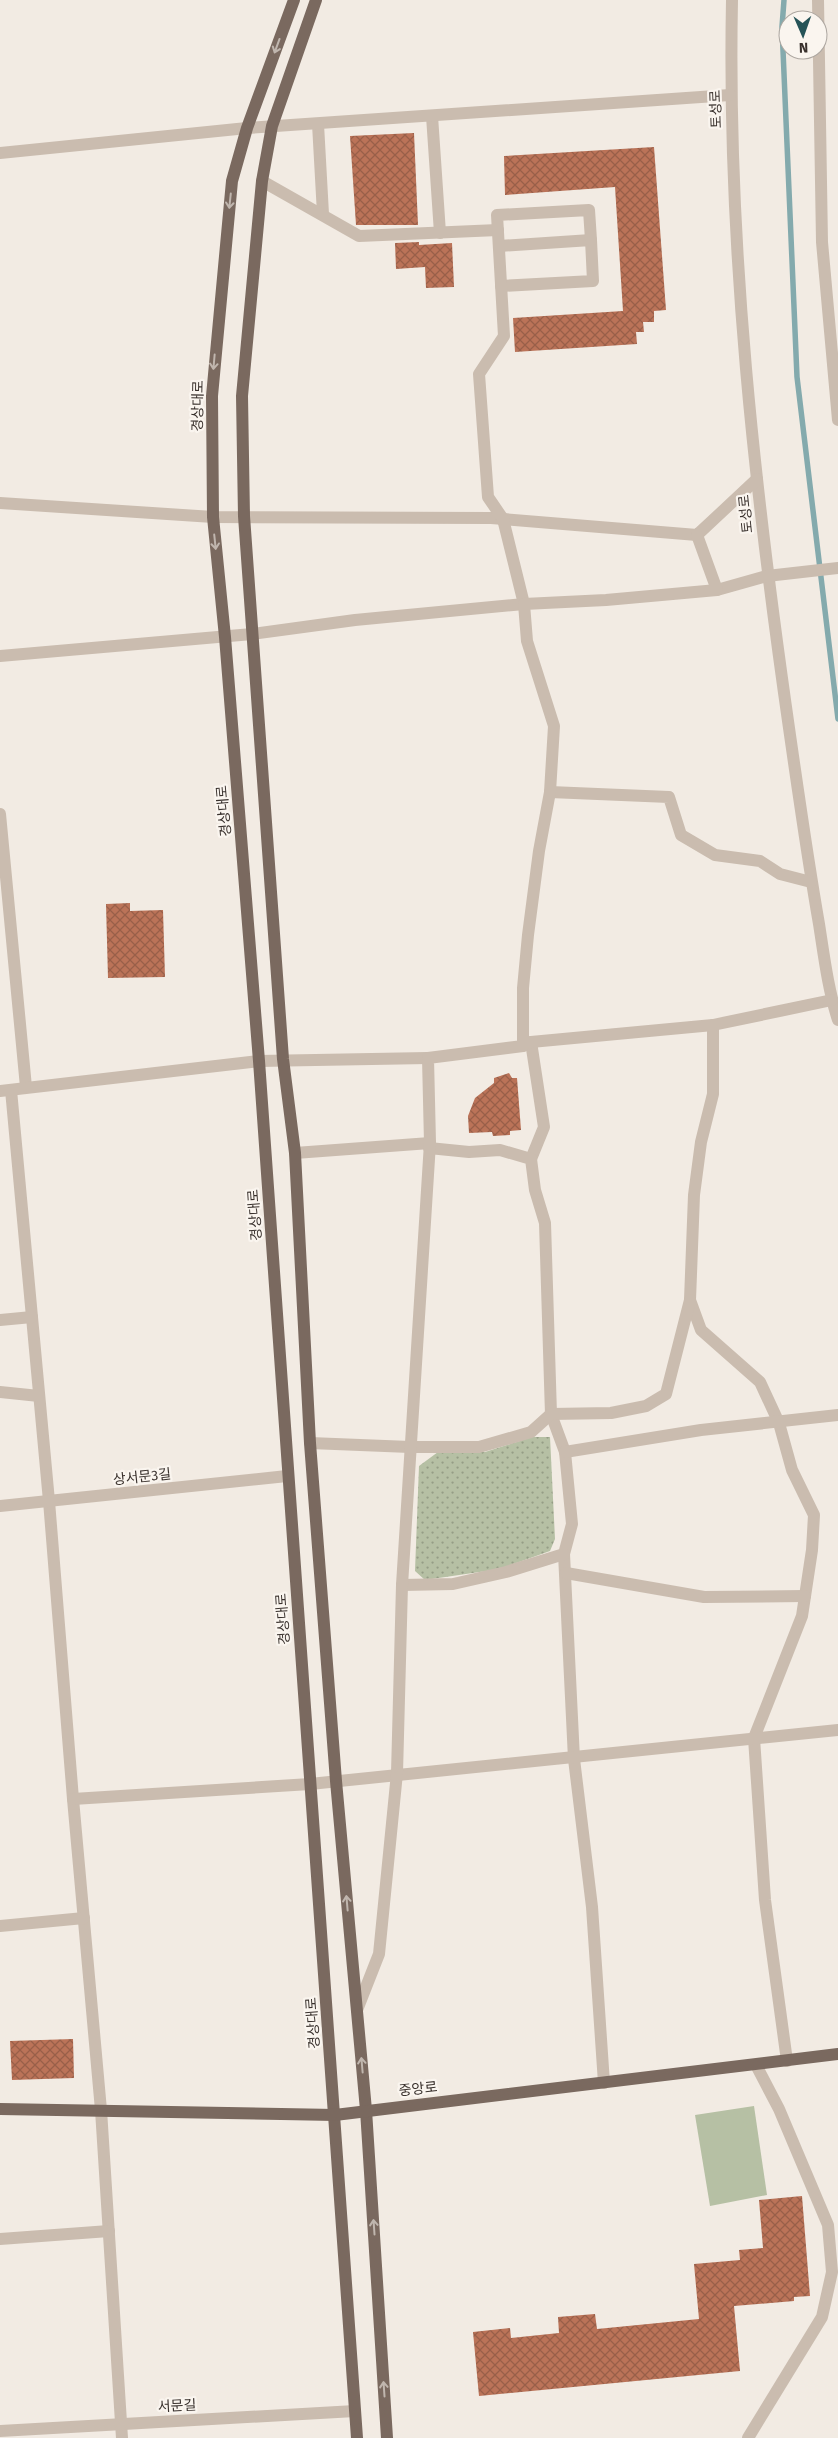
<svg xmlns="http://www.w3.org/2000/svg" width="838" height="2438" font-family="'Fira Sans','Noto Sans KR',sans-serif">
<style>
.grass{fill:#b6c0a4}
.park{fill:url(#park-dots)}
.lines{fill:none;stroke-linecap:round;stroke-linejoin:round}
.stream{stroke:#84aaad;stroke-width:5.5}
.building{fill:url(#building-cross-hatch)}
.minor{stroke:#cabcaf;stroke-width:12}
.major{stroke:#7a695f;stroke-width:12}
.oneway{stroke:#c0b6ae}
.labels{text-anchor:middle;dominant-baseline:central;stroke-width:4.5;stroke-linejoin:round;paint-order:stroke}
.street-label{font-size:14px;fill:#39312d;stroke:#faf5ef}
</style>
<defs>
<pattern id="park-dots" width="8" height="8" patternUnits="userSpaceOnUse" patternTransform="scale(1.25)"><rect width="8" height="8" fill="#b6c0a4"/><path d="M2 2h.1M6 6h.1" fill="none" stroke="#959d86" stroke-width="1.8" stroke-linecap="round"/></pattern>
<pattern id="building-cross-hatch" width="8" height="8" patternUnits="userSpaceOnUse" patternTransform="scale(1.25)"><rect width="8" height="8" fill="#bb7358"/><path d="M0 0l8 8M0 8l8-8" fill="none" stroke="#995f49"/></pattern>
</defs>
<rect width="100%" height="100%" fill="#f2ebe3"/>
<polygon class="grass" points="754,2106 767,2195 710,2206 695,2115"/>
<polygon class="park" points="532,1437 550,1437 555,1539 550,1551 500,1569 425,1580 415,1571 419,1466 438,1452 485,1452"/>
<g class="lines">
<polyline class="stream" points="784,0 782,27 797,377 838,719"/>
</g>
<g class="building">
<polygon points="414,133 418,225 356,225 350,136"/>
<polygon points="654,147 666,310 654,311 654,322 643,322 644,332 636,332 637,344 515,352 513,318 623,311 615,187 505,195 504,156"/>
<polygon points="419,242 419,245 452,243 454,287 426,288 425,267 396,269 395,243"/>
<polygon points="130,903 130,911 163,910 165,977 108,978 106,904"/>
<polygon points="509,1073 512,1078 517,1078 521,1130 510,1131 510,1135 493,1136 492,1132 469,1133 468,1116 475,1098 494,1083 494,1078"/>
<polygon points="73,2039 74,2078 12,2080 10,2041"/>
<polygon points="802,2196 810,2296 794,2297 794,2301 734,2306 740,2371 479,2396 473,2332 510,2328 511,2338 559,2333 558,2317 595,2314 597,2329 699,2319 694,2264 740,2260 739,2250 763,2248 759,2200"/>
</g>
<g class="lines">
<g class="minor">
<path d="M732 0C727 246 755 492 790 735 799 798 808 861 819 924 824 956 828 989 838 1020"/>
<polyline points="818,0 822,242 838,420"/>
<polyline points="432,116 440,233"/>
<polyline points="318,124 323,214"/>
<polyline points="0,153 247,128 730,95"/>
<polyline points="262,181 359,236 498,230"/>
<polyline points="499,246 591,240 593,281 501,286"/>
<polyline points="0,503 213,517 491,518 697,535 757,479"/>
<polyline points="717,590 767,576 838,568"/>
<polyline points="0,656 252,634 355,620 524,604 503,519 488,497 479,374 504,336 497,215 589,210 591,240"/>
<polyline points="550,792 669,797 681,835 715,855 760,861 780,874 811,882"/>
<polyline points="0,814 26,1087"/>
<polyline points="713,1025 713,1094 701,1142 694,1195 690,1300 701,1330 760,1382 779,1423 792,1470 814,1515 812,1550 802,1616 754,1738 765,1900 787,2061"/>
<polyline points="531,1042 544,1127 531,1159"/>
<polyline points="523,1046 531,1042 713,1025 832,1000"/>
<polyline points="11,1090 49,1501 73,1799 101,2110 122,2438"/>
<polyline points="0,1091 259,1061 428,1058"/>
<polyline points="429,1148 469,1152 500,1150 531,1159 535,1190 545,1223 551,1414 565,1452 572,1524 564,1554 574,1759 592,1907 604,2083"/>
<polyline points="295,1153 430,1143"/>
<polyline points="0,1320 32,1317"/>
<polyline points="0,1392 39,1396"/>
<polyline points="310,1443 410,1447 479,1447 531,1432 551,1414 611,1413 646,1406 666,1394 690,1300"/>
<polyline points="565,1452 701,1430 838,1415"/>
<polyline points="0,1506 287,1476"/>
<polyline points="566,1573 704,1597 805,1596"/>
<polyline points="402,1585 453,1584 506,1572 564,1554"/>
<polyline points="73,1799 310,1784 838,1730"/>
<polyline points="0,1926 84,1918"/>
<polyline points="357,2010 379,1954 397,1773 402,1585 430,1143 428,1058 523,1046 523,988 528,935 539,851 550,792 554,726 527,641 524,604 606,600 717,590 697,535"/>
<polyline points="0,2239 109,2231"/>
<polyline points="0,2431 355,2411"/>
<polyline points="748,2438 822,2317 832,2272 828,2225 779,2109 756,2065"/>
</g>
<g class="major">
<polyline points="294,0 247,128 232,181 212,396 213,517 225,637 259,1061 357,2438"/>
<polyline points="316,0 272,126 262,181 242,396 244,516 283,1059 295,1153 310,1443 336,1781 366,2110 387,2438"/>
<polyline points="0,2109 335,2115 838,2054"/>
</g>
</g>
<defs><path id="oneway-shaft" d="M-6 0H5M1.5-3L5.5 0L1.5 3" fill="none" stroke-width="1.6" stroke-linecap="round" stroke-linejoin="round" transform="scale(1.25)"/></defs>
<g class="oneway">
<use href="#oneway-shaft" transform="translate(277 46) rotate(110)"/>
<use href="#oneway-shaft" transform="translate(230 201) rotate(96)"/>
<use href="#oneway-shaft" transform="translate(214 362) rotate(95)"/>
<use href="#oneway-shaft" transform="translate(215 542) rotate(84)"/>
<use href="#oneway-shaft" transform="translate(347 1903) rotate(-95)"/>
<use href="#oneway-shaft" transform="translate(362 2065) rotate(-95)"/>
<use href="#oneway-shaft" transform="translate(374 2227) rotate(-94)"/>
<use href="#oneway-shaft" transform="translate(384 2389) rotate(-94)"/>
</g>
<g class="labels">
<g class="street-label">
<text transform="translate(716 109) rotate(-92)">토성로</text>
<text transform="translate(198 406) rotate(-89)">경상대로</text>
<text transform="translate(746 514) rotate(-96)">토성로</text>
<text transform="translate(224 811) rotate(-95)">경상대로</text>
<text transform="translate(255 1215) rotate(-94)">경상대로</text>
<text transform="translate(142 1477) rotate(-6)">상서문3길</text>
<text transform="translate(283 1619) rotate(-94)">경상대로</text>
<text transform="translate(313 2023) rotate(-94)">경상대로</text>
<text transform="translate(418 2089) rotate(-6)">중앙로</text>
<text transform="translate(177 2406) rotate(-3)">서문길</text>
</g>
</g>
<g transform="translate(803 35) rotate(178)"><circle r="24" fill="#faf5ef" stroke="#ada7a1"/>
<path d="M0-4L9 19L0 12L-9 19Z" fill="#255357"/>
<text y="-8" font-size="14" font-weight="bold" text-anchor="middle" fill="#39312d">N</text>
</g>
</svg>
